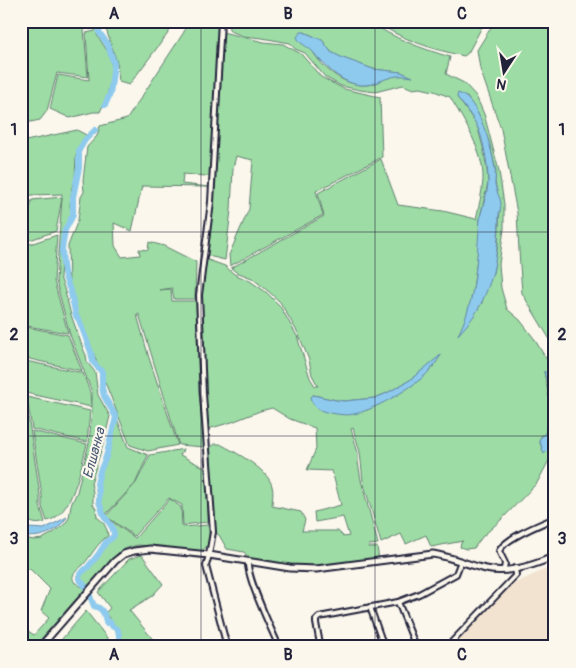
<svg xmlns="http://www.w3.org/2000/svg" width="576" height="668" font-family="Pangolin,sans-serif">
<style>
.built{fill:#f1e3cf}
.green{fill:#9ddca4;stroke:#607f70;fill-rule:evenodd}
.water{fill:#8ecaee;stroke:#6387a6}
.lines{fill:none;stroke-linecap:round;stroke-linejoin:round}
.river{stroke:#8ecaee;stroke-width:6}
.minor-casing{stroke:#22223b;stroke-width:8}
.secondary-casing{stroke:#22223b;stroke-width:9}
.minor{stroke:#fbf7ec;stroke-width:4}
.secondary{stroke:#fbf7ec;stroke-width:5}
.grid{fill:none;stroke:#22223b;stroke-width:1;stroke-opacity:0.55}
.labels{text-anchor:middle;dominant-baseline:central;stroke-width:4.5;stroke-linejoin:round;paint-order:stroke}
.water-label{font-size:14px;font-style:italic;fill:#425471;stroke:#fbf7ec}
.neatline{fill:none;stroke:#22223b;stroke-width:2}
.grid-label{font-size:16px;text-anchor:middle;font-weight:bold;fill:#22223b}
</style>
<rect width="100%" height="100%" fill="#fbf7ec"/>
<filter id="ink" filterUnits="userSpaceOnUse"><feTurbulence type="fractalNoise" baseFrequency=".02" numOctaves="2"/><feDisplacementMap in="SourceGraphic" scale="10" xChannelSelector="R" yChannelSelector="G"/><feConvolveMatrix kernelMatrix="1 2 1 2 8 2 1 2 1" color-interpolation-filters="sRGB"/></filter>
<g filter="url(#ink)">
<polygon class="built" points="555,565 555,647 449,647 504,588"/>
<g class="green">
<polygon points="21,21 90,21 92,29 84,29 88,77 57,73 47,111 40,120 21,124"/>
<polygon points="94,21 102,21 98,29 97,35 108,52 111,62 112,69 107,96 100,112 93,112 70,118 50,109 58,75 89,80 86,33 95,31"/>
<polygon points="107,21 174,21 169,32 129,85 119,82 117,63 105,26"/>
<polygon points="187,21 218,21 218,31 264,42 283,44 301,54 321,77 344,89 380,97 382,157 316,191 323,215 230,266 229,255 249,209 253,160 236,156 233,168 231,210 225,260 208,256 216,177 183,174 182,184 209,187 142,186 132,231 114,223 115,246 122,257 140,255 139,249 148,250 149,242 164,246 196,262 195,299 174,299 172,288 159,290 171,289 172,301 196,301 199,392 204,447 179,445 139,314 137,315 149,358 178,445 148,451 130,445 73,302 69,283 68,246 78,220 81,197 84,192 83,180 87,147 97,136 100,126 127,119 184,32"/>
<path d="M226 21H369C392 38 423 49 450 57L446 74 464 83 476 96 484 114 499 171 504 204V229L499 264 501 288 507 309 520 320 533 337 547 360 555 381V399L544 372C549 396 552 411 545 434L541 436 540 443 544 453 551 447 554 430 553 415 555 402V449L537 483 502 519 482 537 474 548 466 549 460 547 461 543 463 541 431 547 426 535 406 544 401 534 381 543 363 481 360 452 353 428 351 429 358 453V462L361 480 378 544 369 545 368 547H377L379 559 319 567 296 566 261 561 249 558 244 552 227 549 219 535 216 533 210 448 215 444H220C235 452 268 469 272 486 274 492 272 500 272 506L301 512 305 520 302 531H338L344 537 349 536 343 517 315 522 314 512 341 505 332 471 307 470 316 449 315 428 290 419 272 408 260 411 232 422 208 429 204 384 201 294 205 261 208 260 225 266 234 274 250 281 266 292 280 306 297 336 310 378 315 386H318L312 375 309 360 298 333 280 302 268 291 252 278 236 272 231 268 324 216 318 193 381 159 398 205 443 211 476 219C479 206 482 193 483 180 484 151 464 121 450 97L434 91 420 88 413 89 403 85 375 92 360 90 341 86 325 77 305 53 295 49 290 43 262 38 243 36 230 31ZM304 32 322 40 331 52 342 58 373 69 401 72 410 76C401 75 393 75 384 79 380 80 377 83 373 84 349 90 323 70 312 50 308 45 307 38 304 32ZM457 97H467L478 114 489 142 496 171 495 182 500 209 498 245 493 273 483 296 482 303 460 332 466 320 472 297 479 245 480 217 488 183 487 170 483 147 477 125ZM440 356C426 382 393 397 367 410L313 395 336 400 344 401 375 398 387 393 410 380Z"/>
<path d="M375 21H485L468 53 464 56C435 50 399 39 375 21Z"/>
<polygon points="495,21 555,21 555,348 522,293 519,251 517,213 501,129 480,69 477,50"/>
<path d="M77 130 88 136 82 141 76 155 75 179 72 187 70 205 71 214 64 232 60 252 61 263 60 277 64 288 71 315 84 351 86 355 87 362 95 372 98 395 110 416 104 441 91 483 93 492V504L96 509 97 517 103 522 107 530 108 536C97 543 92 555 83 565 80 568 76 570 74 574 72 578 73 578 74 582L85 589 34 647H21V626L34 635 49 618 41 611 50 589 30 569 21 571V538L35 540 42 539 53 533 64 525 69 518 71 505 77 492 89 443 92 411V392L70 335 56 281 62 198 56 231 21 243V209H30L32 200 62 197V194L32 195 21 199V142Z"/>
<polygon points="57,235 54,281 68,333 21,325 21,247"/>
<polygon points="21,326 68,335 82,371 21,357"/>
<polygon points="21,360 83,373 90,392 91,407 21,392"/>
<path d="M25 395 40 495V506L45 522C35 526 29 522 21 515V412Z"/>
<polygon points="27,397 90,411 87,442 32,429"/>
<path d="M116 416 128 447 148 455 135 484 105 515 102 516C96 498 92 481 102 463Z"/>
<path d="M32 431 87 444C81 465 73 516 47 521L42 507V495Z"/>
<polygon points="184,449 180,455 205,468 207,478 208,522 183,525 182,505 169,498 134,536 106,516 136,483 150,455"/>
<path d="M170 499 181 507 182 527 208 525C210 534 211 547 201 551L138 545 127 548 120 551 112 559 89 586 77 579V575L84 569 95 557 104 542 109 539 112 534 110 526 104 517H106L135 538Z"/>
<polygon points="142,555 163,584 152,596 129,610 155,642 157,647 124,647 118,630 105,613 110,608 98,592 129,559"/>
<polygon points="86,611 112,644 113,647 55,647"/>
</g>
<g class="water">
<path d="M301 32H304L322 40 331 52 343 58 373 69 401 72 413 77C396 74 391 77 375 83 350 92 328 70 313 52 308 46 300 45 297 37Z"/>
<path d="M458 93C479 98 492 149 495 169 496 174 495 179 495 184 496 191 500 197 501 203 501 207 500 211 499 214 499 234 497 253 493 272 490 284 481 307 473 317 469 323 463 329 458 335 477 298 476 259 480 219 482 206 488 194 488 181 488 167 485 150 481 136 477 122 466 109 457 97Z"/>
<path d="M442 354C436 362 430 372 422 378 406 391 374 410 354 414 346 416 338 414 330 413 320 411 314 408 310 398L313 395 336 400 344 401 375 398 387 393 410 380Z"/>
<path d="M544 371 548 374 555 399 553 415 554 430 551 447 544 454 539 439 545 434C552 410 550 396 544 371Z"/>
<path d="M67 517C57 533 40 539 21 536V525L28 528 44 529Z"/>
</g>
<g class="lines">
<g class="river">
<polyline points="104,21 100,27 99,32 108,45 114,64 110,94 105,105"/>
<path d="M95 130 85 140 79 150V168L73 197V215L65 230 62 249 63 265 65 277 71 293 76 316 79 320 91 352 93 362 102 372V388L104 396 116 417 106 457 100 471 97 484 99 491V502L102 510 103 514 112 527 114 533V535L113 537 106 542 98 555 88 567 80 574 79 579C89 590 88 592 94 606 103 608 105 615 106 623L110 622 112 626 118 630 121 647"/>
</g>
<g class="minor-casing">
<g id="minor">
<polyline points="221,21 211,202 199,295 203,394 213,532 209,555 206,566 227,647"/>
<path d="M248 562C247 579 271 628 279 647"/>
<path d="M504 569 505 563 499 551C505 538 541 524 555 518"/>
<polyline points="398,602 416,647"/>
<polyline points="370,607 384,647"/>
<polyline points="323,647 320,644 316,623 316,620 319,617 398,602 419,594 456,574 461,561"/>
<polyline points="329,647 338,645 344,647"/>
<polyline points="447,647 516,575 515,568"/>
</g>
</g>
<g class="secondary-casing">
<path id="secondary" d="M40 647 115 561 124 554 134 551 150 549 209 555 290 568 316 569 433 554C452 557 468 565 486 569 508 574 535 565 555 556"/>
</g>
<use href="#minor" class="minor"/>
<use href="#secondary" class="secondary"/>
</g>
</g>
<path class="grid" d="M201 21V647M375 21V647M21 232H555M21 436H555"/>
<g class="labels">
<g class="water-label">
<text transform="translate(94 453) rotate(-75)">Елшанка</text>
</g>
</g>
<rect width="576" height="668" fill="none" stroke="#fbf7ec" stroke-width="55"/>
<g transform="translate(504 72) rotate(192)" stroke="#fbf7ec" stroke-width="4" paint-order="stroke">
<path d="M0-4L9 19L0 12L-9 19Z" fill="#22223b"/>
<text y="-8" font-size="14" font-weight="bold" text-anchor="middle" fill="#22223b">N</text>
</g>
<rect x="28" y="28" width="520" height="612" class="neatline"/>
<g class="grid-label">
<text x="114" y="19">A</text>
<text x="288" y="19">B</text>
<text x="462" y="19">C</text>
<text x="14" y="135">1</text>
<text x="562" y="135">1</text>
<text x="14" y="340">2</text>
<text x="562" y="340">2</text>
<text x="14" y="544">3</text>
<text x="562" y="544">3</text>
<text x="114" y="660">A</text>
<text x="288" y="660">B</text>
<text x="462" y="660">C</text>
</g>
</svg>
